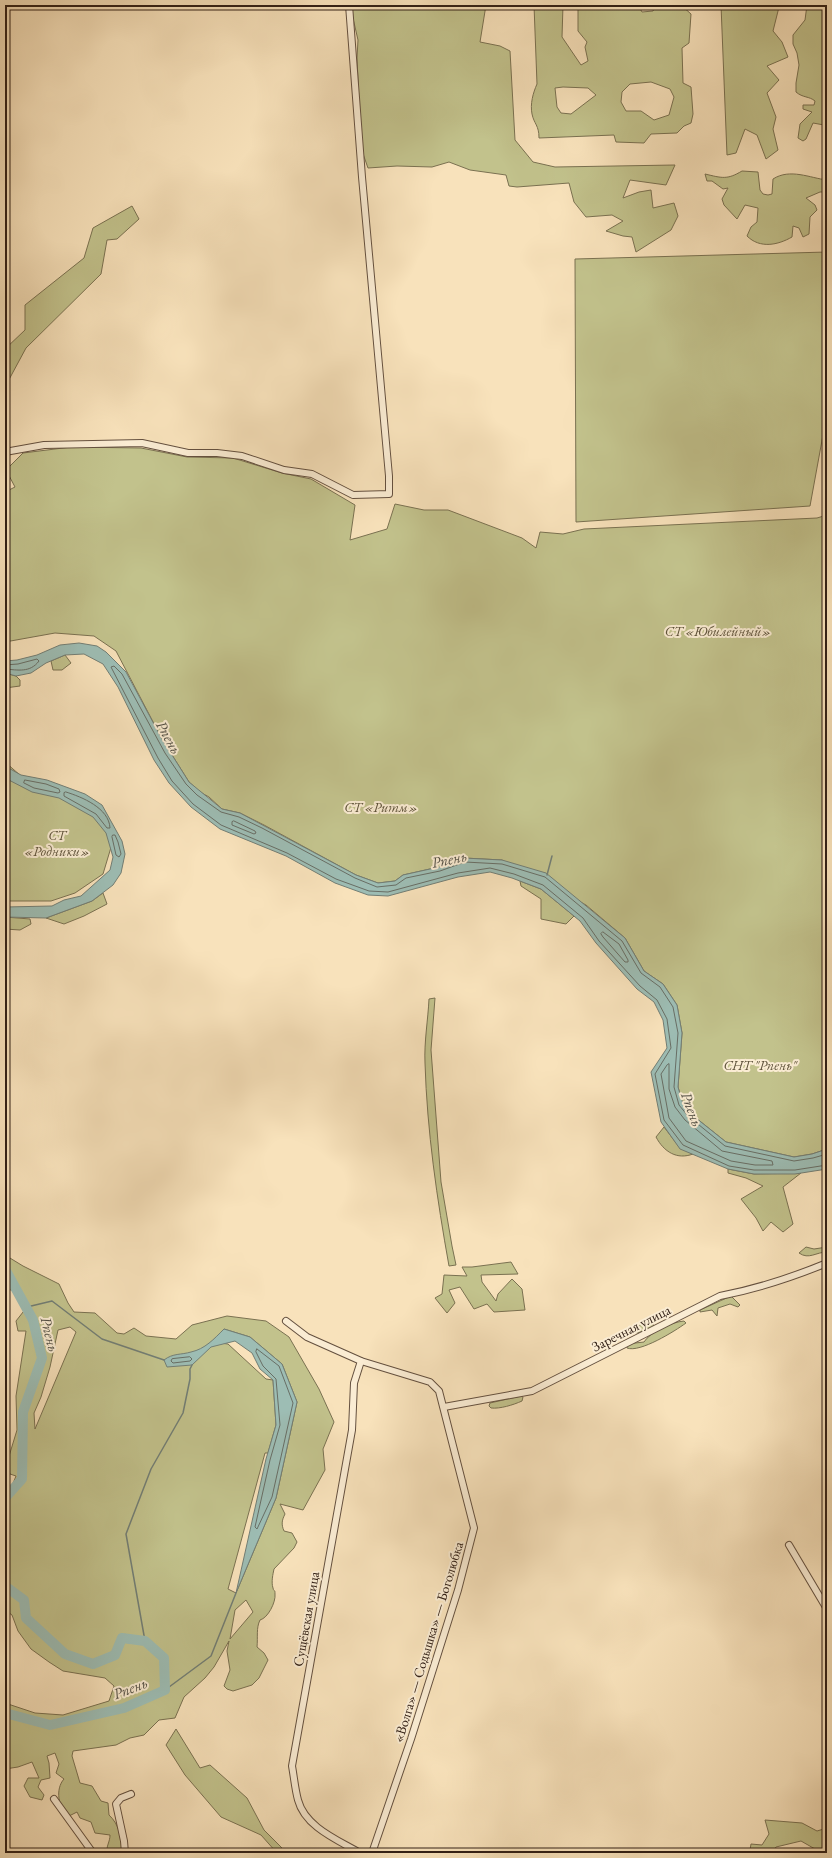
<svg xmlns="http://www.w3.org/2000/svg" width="832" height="1858" font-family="'EB Garamond',serif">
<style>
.green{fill:#c2c28c;stroke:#7a7151;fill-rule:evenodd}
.water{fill:#9dbdb4;stroke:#727e75}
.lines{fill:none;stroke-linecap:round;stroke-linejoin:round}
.shore{stroke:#686e65;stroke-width:1}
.stream{stroke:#727e75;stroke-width:1.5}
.river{stroke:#9dbdb4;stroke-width:10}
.minor-casing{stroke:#64503f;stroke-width:8}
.minor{stroke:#faecd3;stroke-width:6}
.labels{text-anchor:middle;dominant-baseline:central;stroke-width:4;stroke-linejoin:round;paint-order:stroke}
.park-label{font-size:14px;font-style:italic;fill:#5d5139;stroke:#faecd3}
.street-label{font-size:14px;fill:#322016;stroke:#faecd3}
.water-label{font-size:15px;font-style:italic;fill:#524f45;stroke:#faecd3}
</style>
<rect width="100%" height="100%" fill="#f8e2bb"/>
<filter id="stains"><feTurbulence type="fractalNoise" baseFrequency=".005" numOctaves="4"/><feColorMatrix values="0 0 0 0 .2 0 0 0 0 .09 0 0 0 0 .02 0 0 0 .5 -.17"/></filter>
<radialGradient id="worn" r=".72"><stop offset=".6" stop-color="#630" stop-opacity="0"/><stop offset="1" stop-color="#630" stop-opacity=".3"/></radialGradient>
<g class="green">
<polygon points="350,5 486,5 480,42 500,46 510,51 515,140 533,162 555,167 675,165 666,185 630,180 623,198 639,192 651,190 653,208 674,203 678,216 671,230 636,252 632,237 623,236 606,231 623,221 612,215 586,217 574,202 569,183 517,187 509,186 506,175 470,170 449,162 432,167 397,166 368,168 361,148 357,58 358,40"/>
<path d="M534 5H563L562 37 581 65 588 61 585 47 587 42 578 31V10L581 5H638L642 12 653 11 656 5H681L691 14 689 43 682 48 683 83 691 87 693 114 691 123 684 126 677 133 651 134 644 143 616 142 614 135 539 138C539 125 534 124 532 114 530 104 533 93 537 84ZM651 82 670 89 674 97 669 115 654 120 641 111H626L621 102 622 92 630 84ZM563 87 588 88 596 95 571 114 561 113 557 107 555 88Z"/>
<polygon points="721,5 779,7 773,31 782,42 788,57 767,66 779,80 767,93 776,117 773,129 778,150 766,159 757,135 745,129 736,153 727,155"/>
<path d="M807 5H815L818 9 826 10 827 5V94L823 108 827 123 824 125 813 123 806 139 803 141 798 138 800 124 812 112 803 109V105H814L815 101C809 96 803 98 796 92V83L799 65 797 53 793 44V35L805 20Z"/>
<path d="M742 171 758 172 760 190 763 194 768 195 772 194 773 179C790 168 810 178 827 180V192H820L806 198 815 205 817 210 810 217 809 234 803 237 799 228 793 226 792 237C778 245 760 249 747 236L751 227 757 222 758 208 745 205 737 219 724 205 722 199 728 188 723 189 712 181H707L705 174C722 178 727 180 742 171Z"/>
<polygon points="132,206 139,219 117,239 107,240 101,274 26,348 5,387 5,349 25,330 25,305 84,258 93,228"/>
<polygon points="827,252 827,413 810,506 576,522 575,259"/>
<polygon points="71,447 141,448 187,457 233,458 282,473 311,479 355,505 350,540 387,529 395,504 424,510 448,510 522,538 536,548 540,532 563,534 584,529 817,518 827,515 827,1149 812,1154 794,1157 726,1142 691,1114 683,1104 678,1087 682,1033 677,1005 663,984 644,971 625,938 586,905 502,860 464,858 439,867 403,875 395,881 378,883 356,875 264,825 240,813 222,809 209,797 200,792 189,782 162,739 116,651 94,636 55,633 5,642 5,492 15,487 6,470 23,453"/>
<polygon points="65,655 71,663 62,670 53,670 51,661"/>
<polygon points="5,673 16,676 20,680 20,686 5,688"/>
<polygon points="5,762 21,776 94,801 112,844 103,874 75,893 51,901 5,901"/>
<polygon points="520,881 541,889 574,916 566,924 541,919 541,899 521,886"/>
<polygon points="103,893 107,904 84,916 64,924 46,918 92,901"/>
<polygon points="5,917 30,919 31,924 20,930 5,929"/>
<path d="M435 998 431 1050 441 1182 452 1246 456 1265 449 1266C437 1199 427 1131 425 1063 424 1042 428 1020 429 999Z"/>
<path d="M664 1127 680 1148 693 1154C677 1160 664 1152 656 1137Z"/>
<polygon points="728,1169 754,1174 801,1173 783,1187 793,1224 783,1232 771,1222 763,1231 756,1218 741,1199 763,1186 746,1178 728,1173"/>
<path d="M806 1247 814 1249 827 1247V1252C816 1252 809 1260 799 1253Z"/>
<path d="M5 1255 23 1266 59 1284 68 1303 74 1312 95 1313 117 1333 124 1334 134 1328 146 1336 176 1339 192 1325 227 1316 266 1321 289 1337 319 1389 334 1422 323 1449 325 1470 303 1510 280 1504 285 1514C282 1520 281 1524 284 1531L292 1533 297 1542 294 1548 274 1569C273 1574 271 1582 273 1588 274 1593 275 1588 275 1594 276 1602 268 1618 260 1620 256 1628 258 1637 257 1647L264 1653 268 1660 259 1678 252 1685 233 1691 227 1689 224 1686 230 1670 227 1651 229 1641 214 1667 205 1678 184 1697 175 1718 159 1720 144 1735 130 1738 116 1745 73 1751 72 1756 80 1783 92 1786 101 1801 108 1803 109 1815C119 1824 123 1840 122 1853H107C106 1846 110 1842 110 1835L95 1833 91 1822 80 1818 77 1812 69 1816C58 1808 55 1789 64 1779L56 1773 59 1764 55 1753 47 1756 49 1763 50 1778 41 1780 38 1787 44 1795 42 1800 30 1797 24 1786 28 1778H39L32 1762 18 1767 5 1769V1703L35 1713 63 1715 109 1701 114 1686 105 1678 63 1671 49 1662 31 1649 18 1631 12 1615 5 1610V1503L16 1476 10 1474 6 1466 17 1430 16 1396 26 1331H18L16 1321 27 1307 18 1291 5 1289ZM70 1327 76 1332 35 1429 34 1413 41 1397 50 1367 58 1330ZM224 1329 250 1337 282 1364 297 1402 276 1498 236 1593 228 1589 265 1453H268L276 1425 273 1380 266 1379 228 1344 212 1342ZM246 1600 253 1612 230 1639 235 1610Z"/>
<polygon points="511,1262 518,1274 481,1275 482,1282 496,1301 498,1294 512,1279 522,1289 525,1310 494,1312 487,1304 474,1309 460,1287 449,1290 455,1303 447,1313 435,1298 442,1294 444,1275 467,1276 462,1267 472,1267"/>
<polygon points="731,1296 740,1305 738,1307 730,1304 718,1308 717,1316 712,1310 700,1312 700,1310"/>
<path d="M684 1321 686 1323C675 1331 640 1353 627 1348V1344L644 1342C650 1332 672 1322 684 1321Z"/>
<polygon points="647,1322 653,1324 654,1328 637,1333 634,1332 635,1327"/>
<path d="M521 1396 523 1397 522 1401C513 1405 500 1409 491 1408L489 1406 490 1403Z"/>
<polygon points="176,1729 200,1768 210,1765 247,1798 264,1830 287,1853 277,1853 261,1835 221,1817 185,1775 166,1745"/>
<polygon points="765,1820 802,1823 817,1831 827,1828 827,1841 822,1853 801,1841 776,1847 772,1853 752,1853 750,1850 751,1844 762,1845 769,1834"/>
</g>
<g class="water">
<polygon points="79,643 97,646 106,652 126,672 162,739 189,782 222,809 240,813 356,875 378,883 395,881 403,875 439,867 464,858 502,860 546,873 625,938 644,971 663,984 677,1005 682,1033 678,1087 683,1104 691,1114 726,1142 794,1157 812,1154 827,1149 827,1169 795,1174 754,1174 728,1169 680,1149 661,1122 651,1072 667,1048 663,1020 654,1002 637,989 596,943 580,921 541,889 512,878 490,872 458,877 388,896 368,895 335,883 286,856 220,829 191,807 169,783 154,760 118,687 103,664 84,654 65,655 46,663 31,673 16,676 5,673 5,661 17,660 37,655 60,645"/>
<polygon points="5,766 21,775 47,780 85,794 102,805 122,841 125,854 121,873 113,885 92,901 46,918 5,917 5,907 52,906 64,900 81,896 110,870 113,857 106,833 93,817 59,798 32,792 5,778"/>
<path d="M224 1329 250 1337 282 1364 297 1402 276 1498 236 1593 266 1459 276 1425 273 1380 260 1369 252 1353 235 1341 211 1347 192 1365 167 1367 164 1360C173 1353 181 1355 191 1352 205 1349 214 1339 224 1329Z"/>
</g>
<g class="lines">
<g class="shore">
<path d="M5 665 18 664 37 659 39 661C30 673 18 670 5 669"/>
<polygon points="25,780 46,784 59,789 60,792 58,793 34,788 24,783"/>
<path d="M66 792C82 797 109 808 110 828H107L96 814 64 796V793Z"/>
<polygon points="234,821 255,831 256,833 254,834 232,825 232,822"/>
<polygon points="113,835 115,835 118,842 121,854 119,857 116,855 112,837"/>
<polygon points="603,932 619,944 628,960 628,962 625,962 603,937 601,934"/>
<polygon points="669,1064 669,1089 675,1107 685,1120 722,1151 772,1161 773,1165 755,1165 731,1161 686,1141 669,1118 661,1074 667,1065"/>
<polyline points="827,1154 813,1158 794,1161 725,1146 688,1116 679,1105 674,1087 678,1033 673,1007 660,987 641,973 622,941 545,877 502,864 465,862 440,871 406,878 396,885 377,887 355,878 262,828 239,817 221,812 197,795 186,784 165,753 122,674 114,666 111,667 158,758 172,781 193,804 221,825 287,853 336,879 369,891 388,892 458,873 490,868 514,874 543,885 583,918 599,941 640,986 657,1000 667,1019 671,1048 655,1074 664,1120 683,1145 729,1166 754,1170 795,1170 827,1165"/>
<polygon points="257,1349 279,1366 293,1403 272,1497 257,1529 255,1527 270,1460 280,1425 276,1379 263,1366 256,1352"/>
<polygon points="190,1357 192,1359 190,1361 173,1363 171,1361 172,1359"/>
</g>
<g class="stream">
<polyline points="547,875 552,856"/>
<polyline points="27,1307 52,1301 102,1339 164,1360"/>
<polyline points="145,1641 126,1534 151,1469 183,1413 190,1379 190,1369 192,1365"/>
<polyline points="165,1690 211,1656 236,1593"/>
</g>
<g class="river">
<polyline points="5,1269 33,1320 42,1358 23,1412 22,1479 5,1498"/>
<polyline points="5,1586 24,1600 26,1618 65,1654 93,1664 115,1655 122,1638 145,1641 164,1658 165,1690 124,1708 50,1725 5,1713"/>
</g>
<g class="minor-casing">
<g id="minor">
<polyline points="5,452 44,445 142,443 188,453 217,453 242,456 284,470 312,474 353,495 389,494 389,476 362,177 349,5"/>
<polyline points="286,1321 307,1337 361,1361 430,1382 439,1391 474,1528 458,1590 411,1739 372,1853"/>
<path d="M444 1407 532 1391 720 1296C756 1289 793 1277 827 1263"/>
<polyline points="789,1545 827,1609"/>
<polyline points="54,1799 93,1853"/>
<polyline points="125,1853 124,1841 116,1804 121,1798 131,1794"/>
<path d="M360 1853C338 1840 305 1827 298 1800 295 1789 294 1777 292 1766L352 1430 354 1383 361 1361"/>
</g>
</g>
<use href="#minor" class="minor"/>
</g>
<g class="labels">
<g class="park-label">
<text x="718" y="631">СТ «Юбилейный»</text>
<text x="381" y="807">СТ «Ритм»</text>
<text x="57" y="835">СТ<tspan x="57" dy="16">«Родники»</tspan></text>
<text x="760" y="1065">СНТ "Рпень"</text>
</g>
<g class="street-label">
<text transform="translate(631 1328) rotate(-27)">Заречная улица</text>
<text transform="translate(306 1619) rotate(-80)">Сущёвская улица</text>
<text transform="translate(428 1642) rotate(-73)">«Волга» — Содышка» — Боголюбка</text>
</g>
<g class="water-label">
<text transform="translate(169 737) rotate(61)">Рпень</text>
<text transform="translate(449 859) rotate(-12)">Рпень</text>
<text transform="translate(692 1109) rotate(70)">Рпень</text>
<text transform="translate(50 1334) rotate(76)">Рпень</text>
<text transform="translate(130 1688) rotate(-21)">Рпень</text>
</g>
</g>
<rect width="832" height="1858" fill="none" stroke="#f8e2bb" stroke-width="20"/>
<rect x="6" y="6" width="820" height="1846" fill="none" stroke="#322016" stroke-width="2"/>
<rect x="10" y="10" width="812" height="1838" fill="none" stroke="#322016"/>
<rect width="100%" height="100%" filter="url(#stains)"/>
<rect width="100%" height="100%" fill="url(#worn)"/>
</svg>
